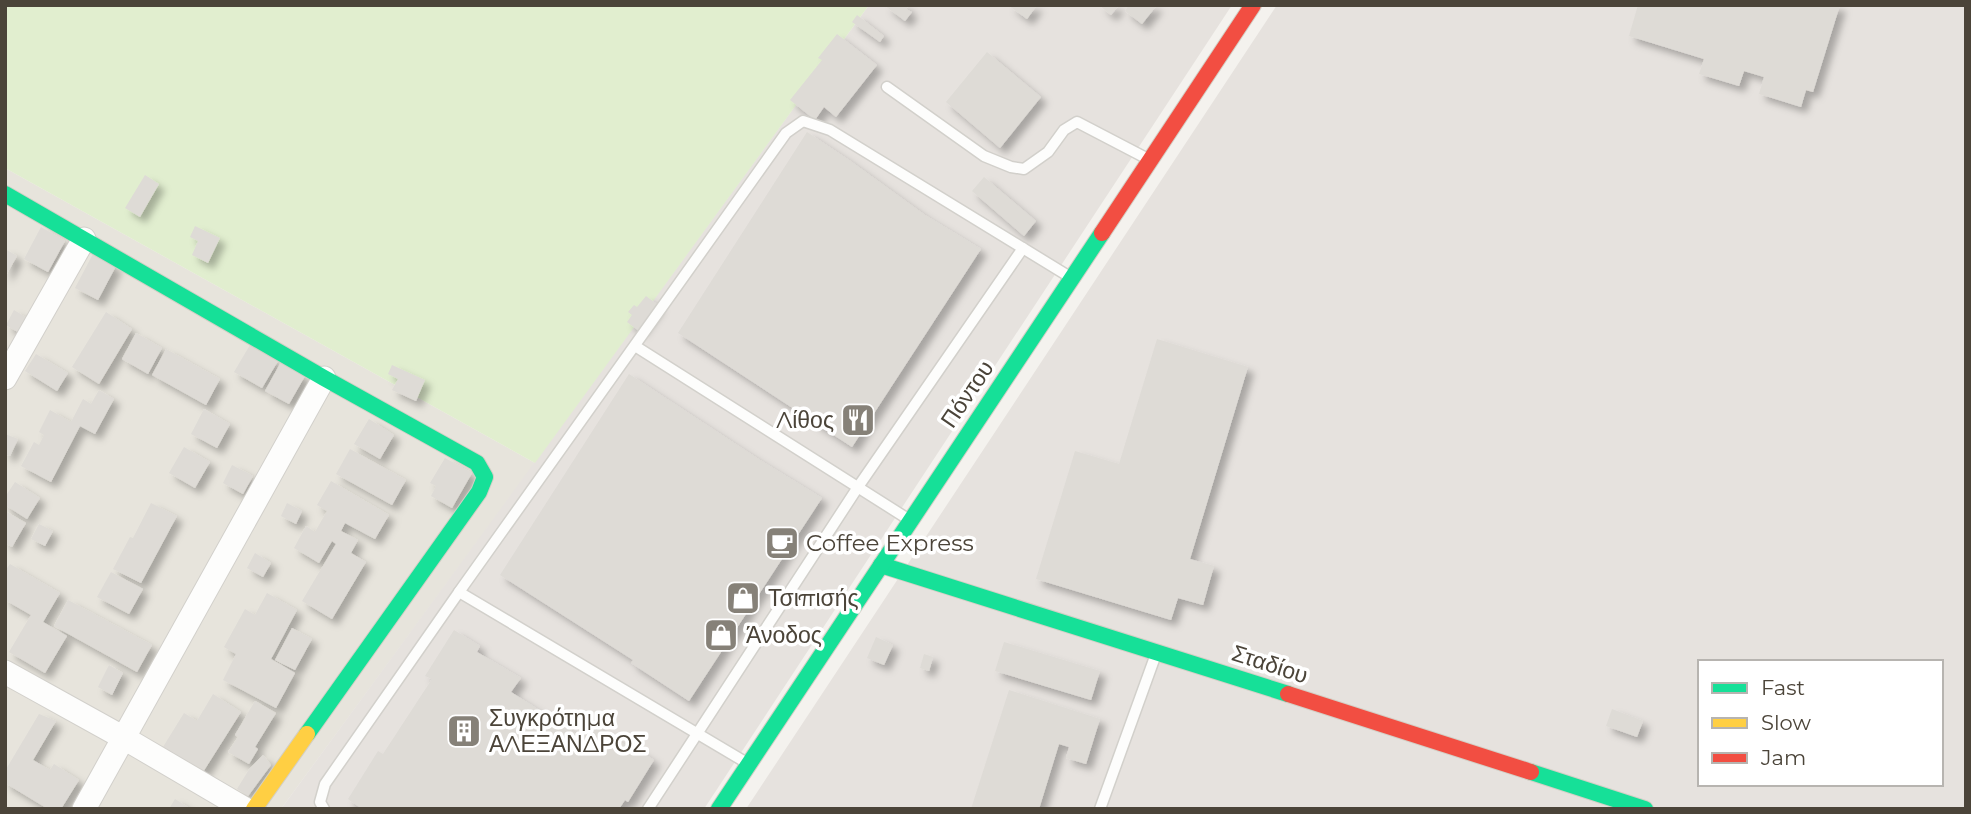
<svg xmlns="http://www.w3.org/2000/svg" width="1971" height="814" font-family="Montserrat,sans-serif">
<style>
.residential{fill:#e7e4dc}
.industrial{fill:#e6e2de;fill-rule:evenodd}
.green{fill:#e1eecf}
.building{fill:#dedbd6;filter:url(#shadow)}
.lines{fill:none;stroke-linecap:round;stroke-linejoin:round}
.lane-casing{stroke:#d2d0cb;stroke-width:13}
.street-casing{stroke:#d2d0cb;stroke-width:25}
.fast-casing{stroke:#d3cfc5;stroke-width:18}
.slow-casing{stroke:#d3cfc5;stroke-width:18}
.jam-casing{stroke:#d3cfc5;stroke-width:18}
.lane{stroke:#fdfdfc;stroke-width:10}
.street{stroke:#fdfdfc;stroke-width:23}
.fast{stroke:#16e098;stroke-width:16}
.slow{stroke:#ffcf43;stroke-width:16}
.jam{stroke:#f24e42;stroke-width:16}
.labels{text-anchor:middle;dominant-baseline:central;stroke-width:7;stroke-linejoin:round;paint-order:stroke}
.street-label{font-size:23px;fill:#4b4439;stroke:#fff}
.poi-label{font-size:23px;fill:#4b4439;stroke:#fff;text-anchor:start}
</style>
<defs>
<filter id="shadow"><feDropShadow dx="6" dy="6" stdDeviation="3.5" flood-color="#0004"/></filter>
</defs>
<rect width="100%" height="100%" fill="#f4f2ee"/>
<polygon class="residential" points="5,168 535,463 281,809 5,809"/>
<g class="industrial">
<polygon points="869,5 1232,5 704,809 281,809"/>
<path d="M1277 5H1966V809H746ZM1700 662H1941V784H1700Z"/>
</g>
<polygon class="green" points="5,5 869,5 535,463 5,168"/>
<g class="building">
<polygon points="884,5 909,5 906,9 912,12 905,21"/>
<polygon points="1008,5 1037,5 1027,19"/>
<polygon points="1099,5 1119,5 1111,15"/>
<polygon points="1129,5 1157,5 1142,24 1125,11"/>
<polygon points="1638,5 1840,5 1813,92 1806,90 1801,107 1759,94 1764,77 1744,71 1739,86 1699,74 1704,59 1629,36"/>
<polygon points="857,15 884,36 880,42 852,22"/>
<polygon points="837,34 877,65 836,117 824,107 815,120 790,100 822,60 818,58"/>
<polygon points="987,52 1041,97 1000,148 946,102"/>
<polygon points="807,132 849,160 925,215 981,249 852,447 678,333"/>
<polygon points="145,175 159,184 140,217 125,208"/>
<polygon points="984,177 1036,221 1024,236 972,191"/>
<polygon points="195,226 220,238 208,263 192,255 198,241 190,237"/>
<polygon points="41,227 65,241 48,272 24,259"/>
<polygon points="5,249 17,256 5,277"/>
<polygon points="93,254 116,266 98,300 75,288"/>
<polygon points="646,296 658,305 639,331 627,322 632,315 628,312 634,305 637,307"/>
<polygon points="14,310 30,320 21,334 6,325"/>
<polygon points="106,312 132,329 99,384 72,367"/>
<polygon points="136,333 162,348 148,374 122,359"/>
<polygon points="1157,339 1248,367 1190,559 1214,566 1203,605 1178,598 1171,620 1036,579 1075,451 1119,464"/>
<polygon points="250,345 278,361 262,388 234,372"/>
<polygon points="166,349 220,379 206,405 152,375"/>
<polygon points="36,354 68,373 57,391 25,371"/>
<polygon points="281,362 305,376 289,404 265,391"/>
<polygon points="392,365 425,380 416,401 392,390 398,379 388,374"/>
<polygon points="629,374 760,460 822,498 689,701 631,663 633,660 500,575"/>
<polygon points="99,390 114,399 95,434 80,426 51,482 21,466 34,442 39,445 44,435 39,432 50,410 71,422 83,399 91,404"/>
<polygon points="204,409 230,424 217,448 191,434"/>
<polygon points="369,419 394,435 380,459 354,444"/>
<polygon points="5,434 18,439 10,456 5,454"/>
<polygon points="184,447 210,462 195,488 169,473"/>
<polygon points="350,449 406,480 392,505 336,474"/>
<polygon points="445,458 472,473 452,508 431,496 436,486 430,483"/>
<polygon points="232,465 253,476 243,494 223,483"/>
<polygon points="331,481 389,515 375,539 345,523 341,531 358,540 351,553 366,562 332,619 302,601 336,544 332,541 319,563 294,548 306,526 315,532 327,511 317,505"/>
<polygon points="15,482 40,498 27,519 5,505 5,497"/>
<polygon points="151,503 177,516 141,583 113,569 130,537 133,538"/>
<polygon points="287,503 302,511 296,524 281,516"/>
<polygon points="5,511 26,523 12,547 5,543"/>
<polygon points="39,524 53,531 45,546 31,539"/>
<polygon points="255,553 271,563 263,577 247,568"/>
<polygon points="10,564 60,593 43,622 67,636 45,673 9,652 31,615 5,600 5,571"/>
<polygon points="111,572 143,589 129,614 97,597"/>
<polygon points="267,593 297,610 271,659 295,673 276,708 223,680 236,654 224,647 245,609 255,615"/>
<polygon points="68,600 152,645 137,672 54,626"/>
<polygon points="292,628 312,639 295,670 275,660"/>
<polygon points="454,630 480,646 477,652 521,678 511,692 578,735 586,720 625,745 627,742 654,760 628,802 625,800 619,809 362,809 348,799 378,751 383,754 432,679 425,676"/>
<polygon points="876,637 893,645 884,665 867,658"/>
<polygon points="1004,642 1100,671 1091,700 995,671"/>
<polygon points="924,654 933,657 929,671 920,668"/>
<polygon points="109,665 123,673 112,695 98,687"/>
<polygon points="1009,690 1100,719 1086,764 1066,758 1069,747 1059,744 1039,809 971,809"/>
<polygon points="213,694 241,712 203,772 163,747 184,713 197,721"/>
<polygon points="255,701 276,713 255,747 258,749 249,764 228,752 238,737 235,735"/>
<polygon points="1612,709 1643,721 1637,737 1606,726"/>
<polygon points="39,714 56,721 33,760 50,770 54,764 79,780 61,809 48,809 5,783 5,771"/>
<polygon points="263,755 271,765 248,796 237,789 250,768"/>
<polygon points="175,799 191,809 169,809"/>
</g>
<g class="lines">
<g class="lane-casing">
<g id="lane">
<polyline points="887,87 984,156 1011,167 1024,169 1048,152 1064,130 1077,122 1148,159"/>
<polyline points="635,346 908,519"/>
<polyline points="459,592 786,133 803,121 830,130 1070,277"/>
<polyline points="324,809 320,802 325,784 459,592 747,763"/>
<polyline points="648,809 858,487 1023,248"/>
<polyline points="1100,809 1156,654"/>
</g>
</g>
<g class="street-casing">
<g id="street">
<polyline points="5,378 84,239"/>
<polyline points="5,672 124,738 245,809"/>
<polyline points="84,809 324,378"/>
</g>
</g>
<g class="fast-casing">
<g id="fast">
<polyline points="5,194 324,378 477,463 485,477 479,492 307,734"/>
<polyline points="881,565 1288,694"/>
<polyline points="1531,772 1645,809"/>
<polyline points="719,809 1102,233"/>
</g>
</g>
<g class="slow-casing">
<polyline id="slow" points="254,809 307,734"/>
</g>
<g class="jam-casing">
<g id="jam">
<polyline points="1102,233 1253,5"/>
<polyline points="1288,694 1531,772"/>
</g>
</g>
<use href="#lane" class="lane"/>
<use href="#street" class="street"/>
<use href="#fast" class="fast"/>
<use href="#slow" class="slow"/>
<use href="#jam" class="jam"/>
</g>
<defs>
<g id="restaurant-square" transform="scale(1.75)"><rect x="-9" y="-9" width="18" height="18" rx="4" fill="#868178" stroke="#fff"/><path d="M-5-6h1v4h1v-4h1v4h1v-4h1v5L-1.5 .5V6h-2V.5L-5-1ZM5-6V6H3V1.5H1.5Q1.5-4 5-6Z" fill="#fff"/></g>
<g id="cafe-square" transform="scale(1.75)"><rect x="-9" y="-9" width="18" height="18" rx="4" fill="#868178" stroke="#fff"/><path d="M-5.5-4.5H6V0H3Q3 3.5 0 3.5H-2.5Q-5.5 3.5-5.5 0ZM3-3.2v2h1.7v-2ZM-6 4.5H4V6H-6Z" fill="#fff"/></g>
<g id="shop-square" transform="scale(1.75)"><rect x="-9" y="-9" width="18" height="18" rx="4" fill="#868178" stroke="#fff"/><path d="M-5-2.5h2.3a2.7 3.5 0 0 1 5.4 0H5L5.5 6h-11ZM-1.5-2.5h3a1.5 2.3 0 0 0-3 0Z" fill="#fff"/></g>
<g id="building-square" transform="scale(1.75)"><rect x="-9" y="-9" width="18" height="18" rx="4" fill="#868178" stroke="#fff"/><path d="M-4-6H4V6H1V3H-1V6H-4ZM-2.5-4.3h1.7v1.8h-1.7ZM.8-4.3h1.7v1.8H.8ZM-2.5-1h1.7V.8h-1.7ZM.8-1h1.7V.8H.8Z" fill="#fff"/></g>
</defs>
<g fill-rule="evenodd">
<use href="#restaurant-square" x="858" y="420"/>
<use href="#cafe-square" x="782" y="543"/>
<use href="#shop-square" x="743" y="598"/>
<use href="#shop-square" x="721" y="635"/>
<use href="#building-square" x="464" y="731"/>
</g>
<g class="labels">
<g class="street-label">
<text transform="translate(967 394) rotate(-56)">Πόντου</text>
<text transform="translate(1270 664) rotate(18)">Σταδίου</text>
</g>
<g class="poi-label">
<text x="834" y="420" text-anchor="end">Λίθος</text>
<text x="806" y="543">Coffee Express</text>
<text x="768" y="598">Τσιπισής</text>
<text x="746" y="635">Άνοδος</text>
<text x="489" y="718">Συγκρότημα<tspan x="489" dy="26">ΑΛΕΞΑΝΔΡΟΣ</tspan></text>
</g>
</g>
<rect width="1971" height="814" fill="none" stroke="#4b4439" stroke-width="14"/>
<rect x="1698" y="660" width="245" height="126" fill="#ffffff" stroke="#b7b4b0" stroke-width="2"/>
<rect x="1712" y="683" width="35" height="10" fill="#16e098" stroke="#b7b4b0" stroke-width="2"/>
<text x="1761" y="695" font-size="21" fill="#4b4439">Fast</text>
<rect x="1712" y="718" width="35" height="10" fill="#ffcf43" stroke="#b7b4b0" stroke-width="2"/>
<text x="1761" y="730" font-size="21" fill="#4b4439">Slow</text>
<rect x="1712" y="753" width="35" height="10" fill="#f24e42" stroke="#b7b4b0" stroke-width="2"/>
<text x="1761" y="765" font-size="21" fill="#4b4439">Jam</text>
</svg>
